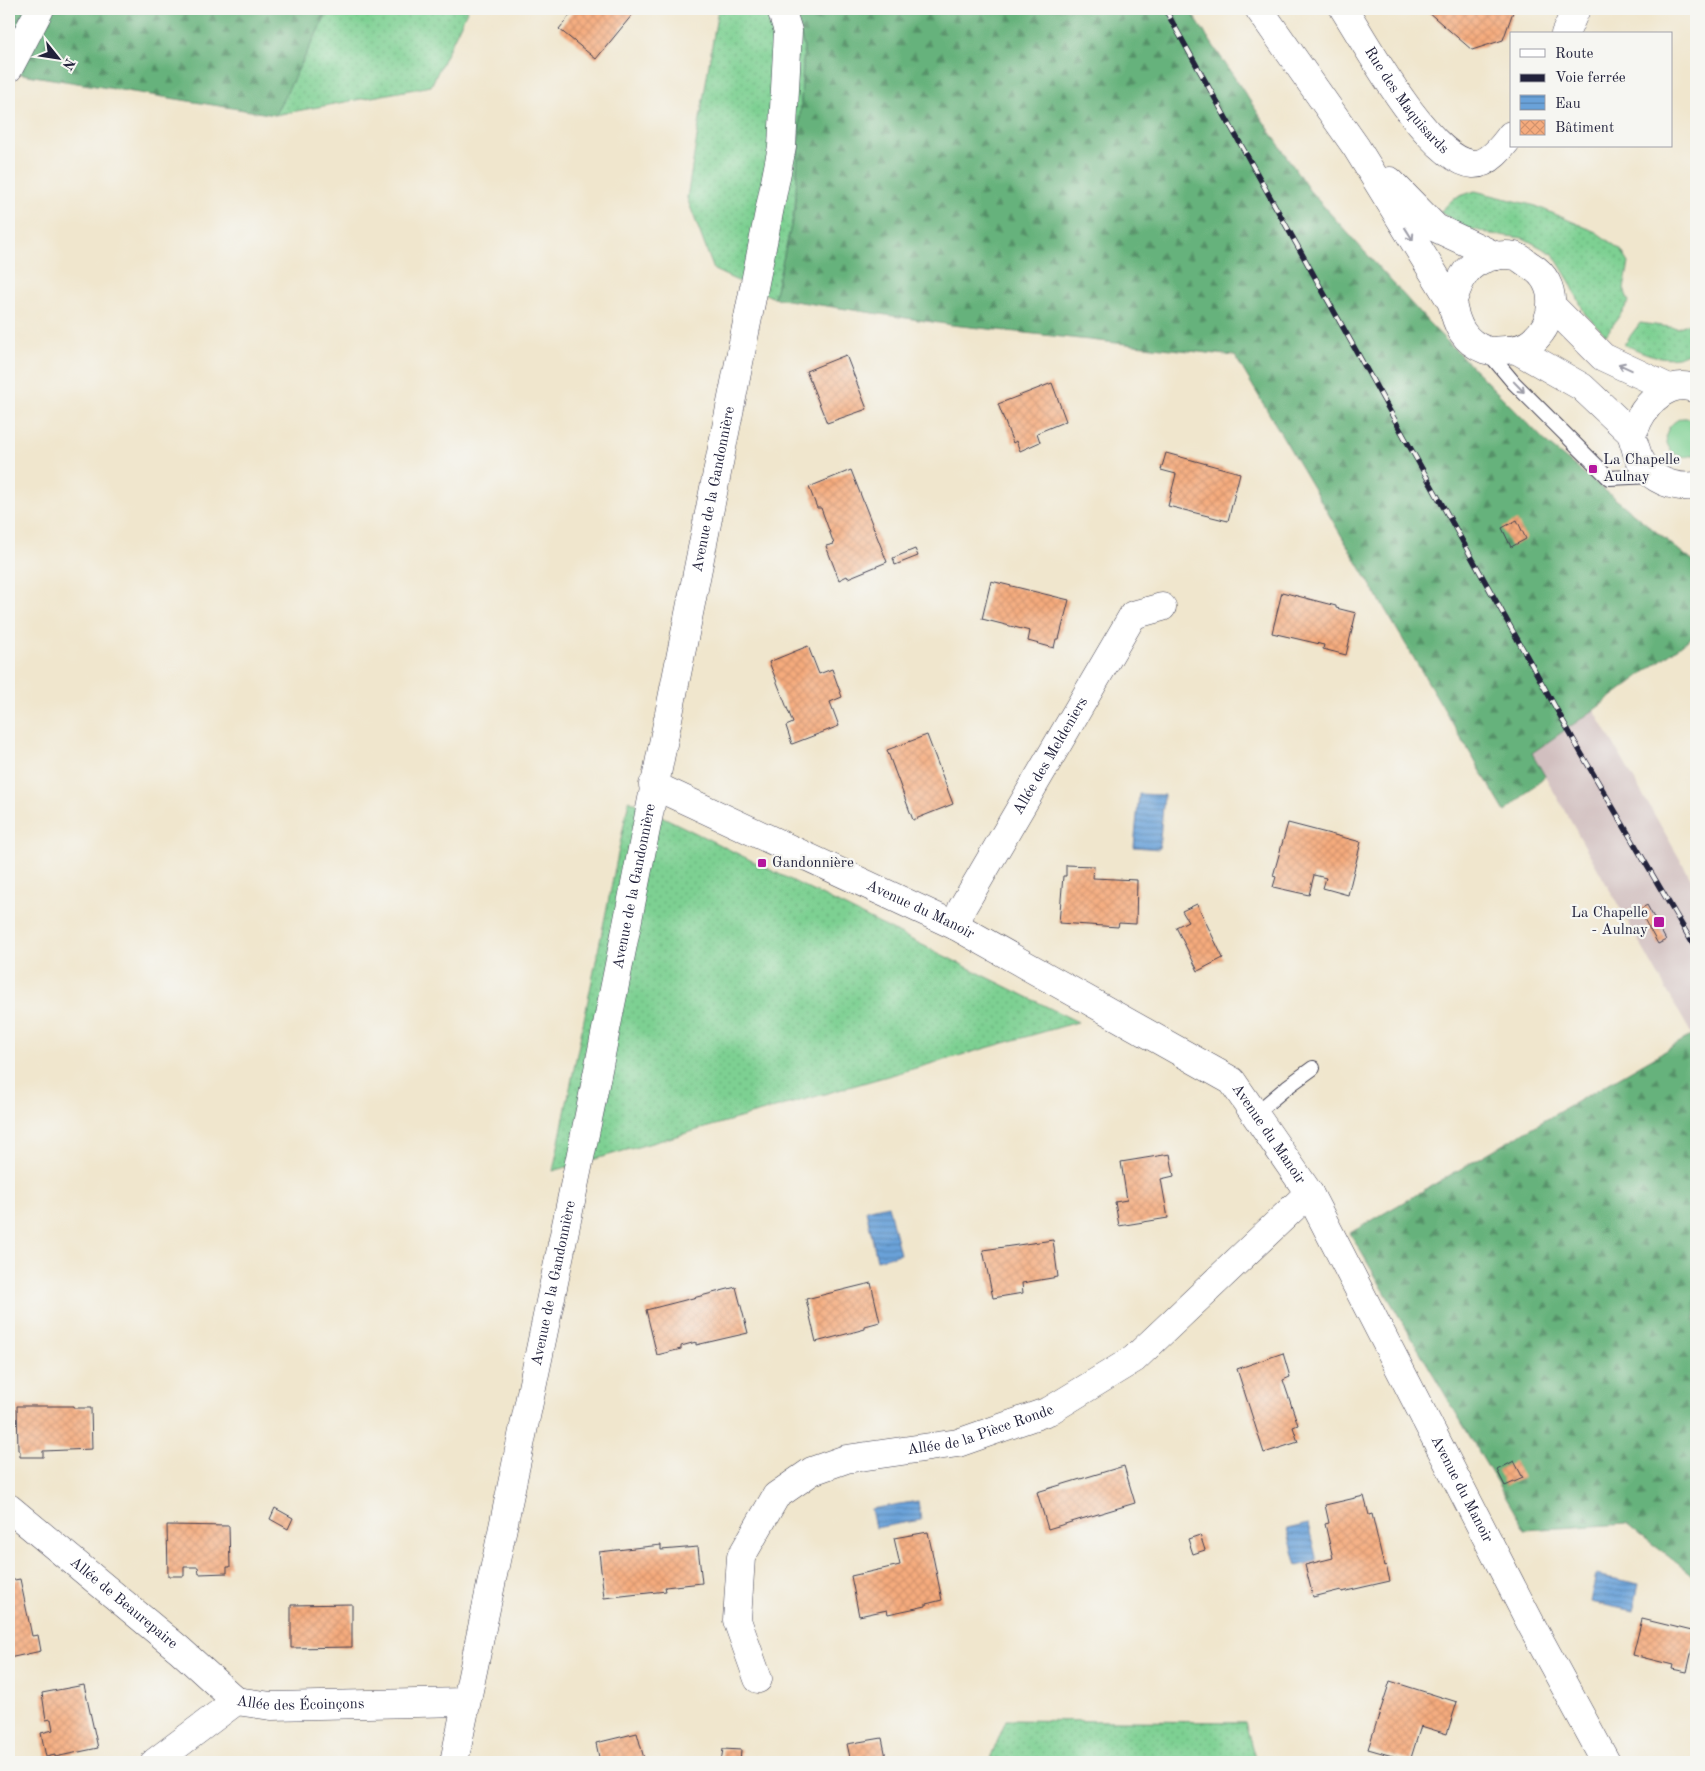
<svg xmlns="http://www.w3.org/2000/svg" width="1705" height="1771" font-family="'Old Standard TT',serif">
<style>
.railway{fill:#d1bfbf}
.grass{fill:url(#grass-dots);stroke:#507966}
.forest{fill:url(#forest-firs);stroke:#446a5c}
.green{fill:#7dd092;stroke:#507966}
.water{fill:url(#water-rules);stroke:#46628a}
.building{fill:url(#building-cross-hatch)}
.lines{fill:none;stroke-linecap:round;stroke-linejoin:round}
.service-casing{stroke:#413f51;stroke-width:16}
.minor-casing{stroke:#413f51;stroke-width:29}
.secondary-casing{stroke:#413f51;stroke-width:29}
.service{stroke:#fff;stroke-width:14}
.minor{stroke:#fff;stroke-width:28}
.secondary{stroke:#fff;stroke-width:28}
.rail-casing{stroke:#22223b;stroke-width:5.5}
.rail{stroke:#f6f6f2;stroke-width:4;stroke-dasharray:11;stroke-linecap:butt}
.oneway{stroke:#9c9ca7}
.poi-dot{fill:#b5179e;stroke:#f6f6f2;stroke-width:2}
.labels{text-anchor:middle;dominant-baseline:central;stroke-width:4.5;stroke-linejoin:round;paint-order:stroke}
.street-label{font-size:15px;fill:#22223b;stroke:#f6f6f2}
.poi-label{font-size:15px;fill:#22223b;stroke:#f6f6f2;text-anchor:start}
</style>
<defs>
<pattern id="grass-dots" width="8" height="8" patternUnits="userSpaceOnUse" patternTransform="scale(1.25)"><rect width="8" height="8" fill="#7dd092"/><path d="M2 2h.1M6 6h.1" fill="none" stroke="#6cb27f" stroke-width="1.8" stroke-linecap="round"/></pattern>
<pattern id="forest-firs" width="22" height="20" patternUnits="userSpaceOnUse" patternTransform="scale(1.25)"><rect width="22" height="20" fill="#66b27c"/><path d="M5 1l3.5 6h-7zM16 11l3.5 6h-7z" fill="#549067"/></pattern>
<pattern id="water-rules" width="6" height="5" patternUnits="userSpaceOnUse" patternTransform="scale(1.25)"><rect width="6" height="5" fill="#6aa2d9"/><path d="M0 2.5h6" fill="none" stroke="#5784b1"/></pattern>
<pattern id="building-cross-hatch" width="8" height="8" patternUnits="userSpaceOnUse" patternTransform="scale(1.25)"><rect width="8" height="8" fill="#f5ab7d"/><path d="M0 0l8 8M0 8l8-8" fill="none" stroke="#d2936d"/></pattern>
</defs>
<rect width="100%" height="100%" fill="#f6f6f2"/>
<filter id="ink" filterUnits="userSpaceOnUse"><feTurbulence type="fractalNoise" baseFrequency=".02" numOctaves="2"/><feDisplacementMap in="SourceGraphic" scale="10" xChannelSelector="R" yChannelSelector="G"/><feConvolveMatrix kernelMatrix="1 2 1 2 8 2 1 2 1" color-interpolation-filters="sRGB"/></filter>
<filter id="wash" filterUnits="userSpaceOnUse"><feTurbulence type="fractalNoise" baseFrequency=".0096" numOctaves="4" result="noise"/><feDisplacementMap in="SourceGraphic" scale="20" xChannelSelector="R" yChannelSelector="G"/><feGaussianBlur stdDeviation="1.12" result="paint"/><feColorMatrix in="noise" values="0 0 0 0 0 0 0 0 0 0 0 0 0 0 0 0 0 1.4 0 .05"/><feComposite in="paint" operator="in"/></filter>
<g filter="url(#wash)">
<rect width="100%" height="100%" fill="#f0e6cd"/>
<polygon class="railway" points="1594,710 1696,887 1696,1042 1532,753"/>
<g class="grass">
<polygon points="329,9 468,9 431,86 275,115"/>
<polygon points="718,9 793,9 804,47 795,209 774,298 714,270 687,198"/>
<polygon points="1475,191 1536,206 1596,232 1621,250 1629,263 1624,289 1629,302 1606,335 1585,314 1570,282 1553,254 1523,238 1491,234 1465,227 1440,212 1454,198"/>
<path d="M1696 320V347C1675 367 1647 355 1624 344L1640 323 1677 328Z"/>
<polygon points="629,800 1078,1022 553,1171"/>
<polygon points="1006,1720 1245,1722 1256,1762 989,1762"/>
</g>
<g class="forest">
<polygon points="9,9 329,9 275,115 9,72"/>
<polygon points="793,9 1189,9 1309,190 1428,322 1550,446 1696,564 1696,634 1594,710 1532,753 1545,776 1505,812 1235,356 952,325 774,298 795,209 804,47"/>
<polygon points="1692,1035 1696,1042 1696,1578 1627,1524 1525,1530 1350,1233"/>
</g>
<path class="green" d="M1682 418H1688L1696 421V454C1668 467 1653 428 1682 418Z"/>
<g class="water">
<polygon points="1139,794 1164,795 1159,849 1134,847"/>
<polygon points="888,1205 900,1254 877,1260 866,1210"/>
<polygon points="918,1501 921,1520 875,1528 871,1509"/>
<polygon points="1308,1524 1317,1561 1297,1566 1287,1529"/>
<polygon points="1596,1575 1639,1584 1633,1611 1590,1602"/>
</g>
<g id="blocks">
<g class="building">
<polygon points="575,9 637,9 596,59 559,29"/>
<polygon points="1429,9 1514,9 1503,40 1472,50 1428,12"/>
<polygon points="846,355 867,409 827,423 806,371"/>
<polygon points="1052,383 1066,421 1037,433 1040,442 1020,451 1016,441 1013,443 998,404"/>
<polygon points="1166,453 1240,473 1228,521 1168,506 1176,474 1161,470"/>
<polygon points="851,470 887,562 848,578 847,576 839,580 826,546 834,544 821,508 817,508 809,487"/>
<polygon points="1517,520 1526,539 1511,547 1502,528"/>
<polygon points="915,549 918,556 895,565 893,558"/>
<polygon points="991,581 1069,600 1059,639 1056,639 1054,648 1028,641 1030,631 982,619"/>
<polygon points="1282,592 1336,606 1336,608 1356,613 1346,655 1323,649 1324,645 1272,633"/>
<polygon points="808,646 819,674 832,669 842,697 830,702 839,726 792,744 786,726 793,723 769,662"/>
<polygon points="927,735 953,804 913,820 887,750"/>
<polygon points="1288,823 1361,842 1348,895 1323,888 1326,878 1314,875 1309,895 1273,887 1276,877 1273,876"/>
<polygon points="1066,865 1094,866 1093,878 1137,880 1136,924 1119,923 1118,927 1059,923 1063,876 1066,876"/>
<polygon points="1197,904 1223,958 1198,971 1176,927 1188,921 1182,911"/>
<polygon points="1647,905 1666,940 1658,944 1639,910"/>
<polygon points="1170,1154 1174,1176 1161,1179 1168,1218 1119,1226 1115,1202 1127,1200 1121,1162"/>
<polygon points="1053,1240 1058,1277 1022,1283 1023,1293 993,1298 983,1250"/>
<polygon points="871,1283 880,1322 865,1326 865,1329 816,1342 806,1299"/>
<polygon points="736,1287 748,1333 696,1345 696,1342 681,1346 681,1349 657,1355 646,1310"/>
<polygon points="1283,1353 1290,1377 1283,1380 1298,1425 1293,1427 1298,1442 1264,1453 1237,1369"/>
<polygon points="17,1406 74,1406 74,1408 91,1408 92,1449 43,1451 43,1457 20,1457 20,1451 18,1450"/>
<polygon points="1514,1461 1523,1478 1505,1486 1497,1470"/>
<polygon points="1124,1466 1135,1503 1048,1529 1037,1492"/>
<polygon points="1364,1496 1369,1515 1372,1514 1384,1566 1386,1565 1390,1581 1342,1592 1341,1590 1313,1597 1305,1565 1333,1558 1325,1524 1329,1523 1325,1505"/>
<polygon points="275,1508 293,1518 288,1529 270,1519"/>
<polygon points="167,1525 229,1526 230,1567 227,1567 227,1573 199,1574 198,1567 184,1567 184,1576 168,1576"/>
<polygon points="928,1532 942,1600 926,1604 926,1606 888,1614 887,1610 859,1616 851,1576 900,1565 894,1538"/>
<polygon points="1200,1535 1205,1550 1193,1554 1188,1539"/>
<polygon points="661,1545 661,1550 698,1547 702,1583 665,1587 666,1591 604,1598 599,1552"/>
<polygon points="20,1579 32,1636 38,1635 41,1651 9,1658 9,1581"/>
<polygon points="352,1604 352,1647 291,1648 291,1605"/>
<polygon points="1642,1619 1696,1632 1687,1672 1672,1669 1673,1665 1633,1655"/>
<polygon points="1390,1681 1457,1702 1447,1734 1421,1726 1410,1761 1368,1749"/>
<polygon points="84,1685 98,1748 55,1757 55,1755 46,1757 41,1733 53,1730 51,1719 46,1720 42,1693"/>
<polygon points="637,1733 645,1762 600,1762 596,1743"/>
<polygon points="882,1738 887,1762 851,1762 847,1744"/>
<polygon points="723,1749 741,1750 740,1762 721,1762"/>
</g>
</g>
</g>
<g filter="url(#ink)">
<use href="#blocks" fill-opacity="0" stroke="#413f51" stroke-width="1"/>
<g class="lines">
<g class="service-casing">
<g id="service">
<polyline points="1487,351 1514,383 1609,478 1652,476"/>
<polyline points="1255,1114 1287,1087 1313,1068"/>
</g>
</g>
<g class="minor-casing">
<g id="minor">
<path id="s1" d="M1344 9C1366 44 1430 161 1473 164 1489 165 1503 146 1511 135"/>
<polyline points="1565,34 1576,9"/>
<polyline points="9,68 40,9"/>
<path id="s2" d="M653 785 956 926 1232 1081 1309 1193 1532 1626 1606 1762"/>
<path id="s3" d="M956 926 962 908 1133 615 1162 607"/>
<path id="s4" d="M9 1508 180 1650 236 1701"/>
<path id="s5" d="M758 1679 737 1620 741 1557 776 1496 812 1471 846 1459 958 1443 1049 1411 1134 1359 1309 1193"/>
<path id="s6" d="M155 1762 236 1701 271 1706 465 1702"/>
<path id="s7" d="M454 1762 591 1105 782 147 788 31 781 9"/>
</g>
</g>
<g class="secondary-casing">
<g id="secondary">
<path d="M1259 9 1356 147 1452 303C1456 324 1463 342 1486 350 1491 352 1499 350 1505 350 1515 350 1525 348 1533 341 1556 321 1559 283 1531 266 1526 263 1520 257 1515 256 1498 253 1477 258 1466 272 1459 281 1456 292 1452 303"/>
<polyline points="1390,181 1436,228 1496,256"/>
<polyline points="1552,306 1603,357 1669,388"/>
<polyline points="1517,350 1582,387 1632,434"/>
<path d="M1696 389C1671 378 1649 400 1638 421 1637 425 1633 431 1632 435 1632 438 1634 443 1635 446 1642 476 1668 489 1696 486"/>
</g>
</g>
<use href="#service" class="service"/>
<use href="#minor" class="minor"/>
<use href="#secondary" class="secondary"/>
<g class="rail-casing">
<polyline id="rail" points="1165,9 1581,753 1696,949"/>
</g>
<use href="#rail" class="rail"/>
</g>
<defs><path id="oneway-shaft" d="M-6 0H5M1.5-3L5.5 0L1.5 3" fill="none" stroke-width="1.6" stroke-linecap="round" stroke-linejoin="round" transform="scale(1.25)"/></defs>
<g class="oneway">
<use href="#oneway-shaft" transform="translate(1409 234) rotate(58)"/>
<use href="#oneway-shaft" transform="translate(1625 367) rotate(-155)"/>
<use href="#oneway-shaft" transform="translate(1519 387) rotate(46)"/>
</g>
</g>
<g class="poi-dot">
<rect x="1588" y="464" width="10" height="10" rx="2.5"/>
<rect x="757" y="858" width="10" height="10" rx="2.5"/>
<rect x="1653" y="916" width="12" height="12" rx="2.5"/>
</g>
<g class="labels">
<g class="street-label">
<text stroke="none"><textPath href="#s1" startOffset="111">Rue des Maquisards</textPath></text>
<text stroke="none"><textPath href="#s7" startOffset="1299">Avenue de la Gandonnière</textPath></text>
<text stroke="none"><textPath href="#s3" startOffset="195">Allée des Meldeniers</textPath></text>
<text stroke="none"><textPath href="#s7" startOffset="894">Avenue de la Gandonnière</textPath></text>
<text stroke="none"><textPath href="#s2" startOffset="295">Avenue du Manoir</textPath></text>
<text stroke="none"><textPath href="#s2" startOffset="715">Avenue du Manoir</textPath></text>
<text stroke="none"><textPath href="#s7" startOffset="489">Avenue de la Gandonnière</textPath></text>
<text stroke="none"><textPath href="#s5" startOffset="414">Allée de la Pièce Ronde</textPath></text>
<text stroke="none"><textPath href="#s2" startOffset="1120">Avenue du Manoir</textPath></text>
<text stroke="none"><textPath href="#s4" startOffset="149">Allée de Beaurepaire</textPath></text>
<text stroke="none"><textPath href="#s6" startOffset="166">Allée des Écoinçons</textPath></text>
</g>
<g class="poi-label">
<text x="1603" y="460">La Chapelle<tspan x="1603" dy="17">Aulnay</tspan></text>
<text x="772" y="863">Gandonnière</text>
<text x="1648" y="913" text-anchor="end">La Chapelle<tspan x="1648" dy="17">- Aulnay</tspan></text>
</g>
</g>
<rect width="1705" height="1771" fill="none" stroke="#f6f6f2" stroke-width="30"/>
<rect x="1510" y="32" width="162" height="115" fill="#f6f6f2" stroke="#a1a1a9"/>
<rect x="1520" y="49" width="25" height="8" fill="#ffffff" stroke="#a1a1a9"/>
<text x="1555" y="58" font-size="15" fill="#22223b">Route</text>
<rect x="1520" y="74" width="25" height="8" fill="#22223b" stroke="#a1a1a9"/>
<text x="1555" y="82" font-size="15" fill="#22223b">Voie ferrée</text>
<rect x="1520" y="95" width="25" height="15" fill="url(#water-rules)" stroke="#a1a1a9"/>
<text x="1555" y="108" font-size="15" fill="#22223b">Eau</text>
<rect x="1520" y="120" width="25" height="15" fill="url(#building-cross-hatch)" stroke="#a1a1a9"/>
<text x="1555" y="132" font-size="15" fill="#22223b">Bâtiment</text>
<g transform="translate(58 58) rotate(120)" stroke="#f6f6f2" stroke-width="4" paint-order="stroke">
<path d="M0-4L9 19L0 12L-9 19Z" fill="#22223b"/>
<text y="-8" font-size="14" font-weight="bold" text-anchor="middle" fill="#22223b">N</text>
</g>
</svg>
